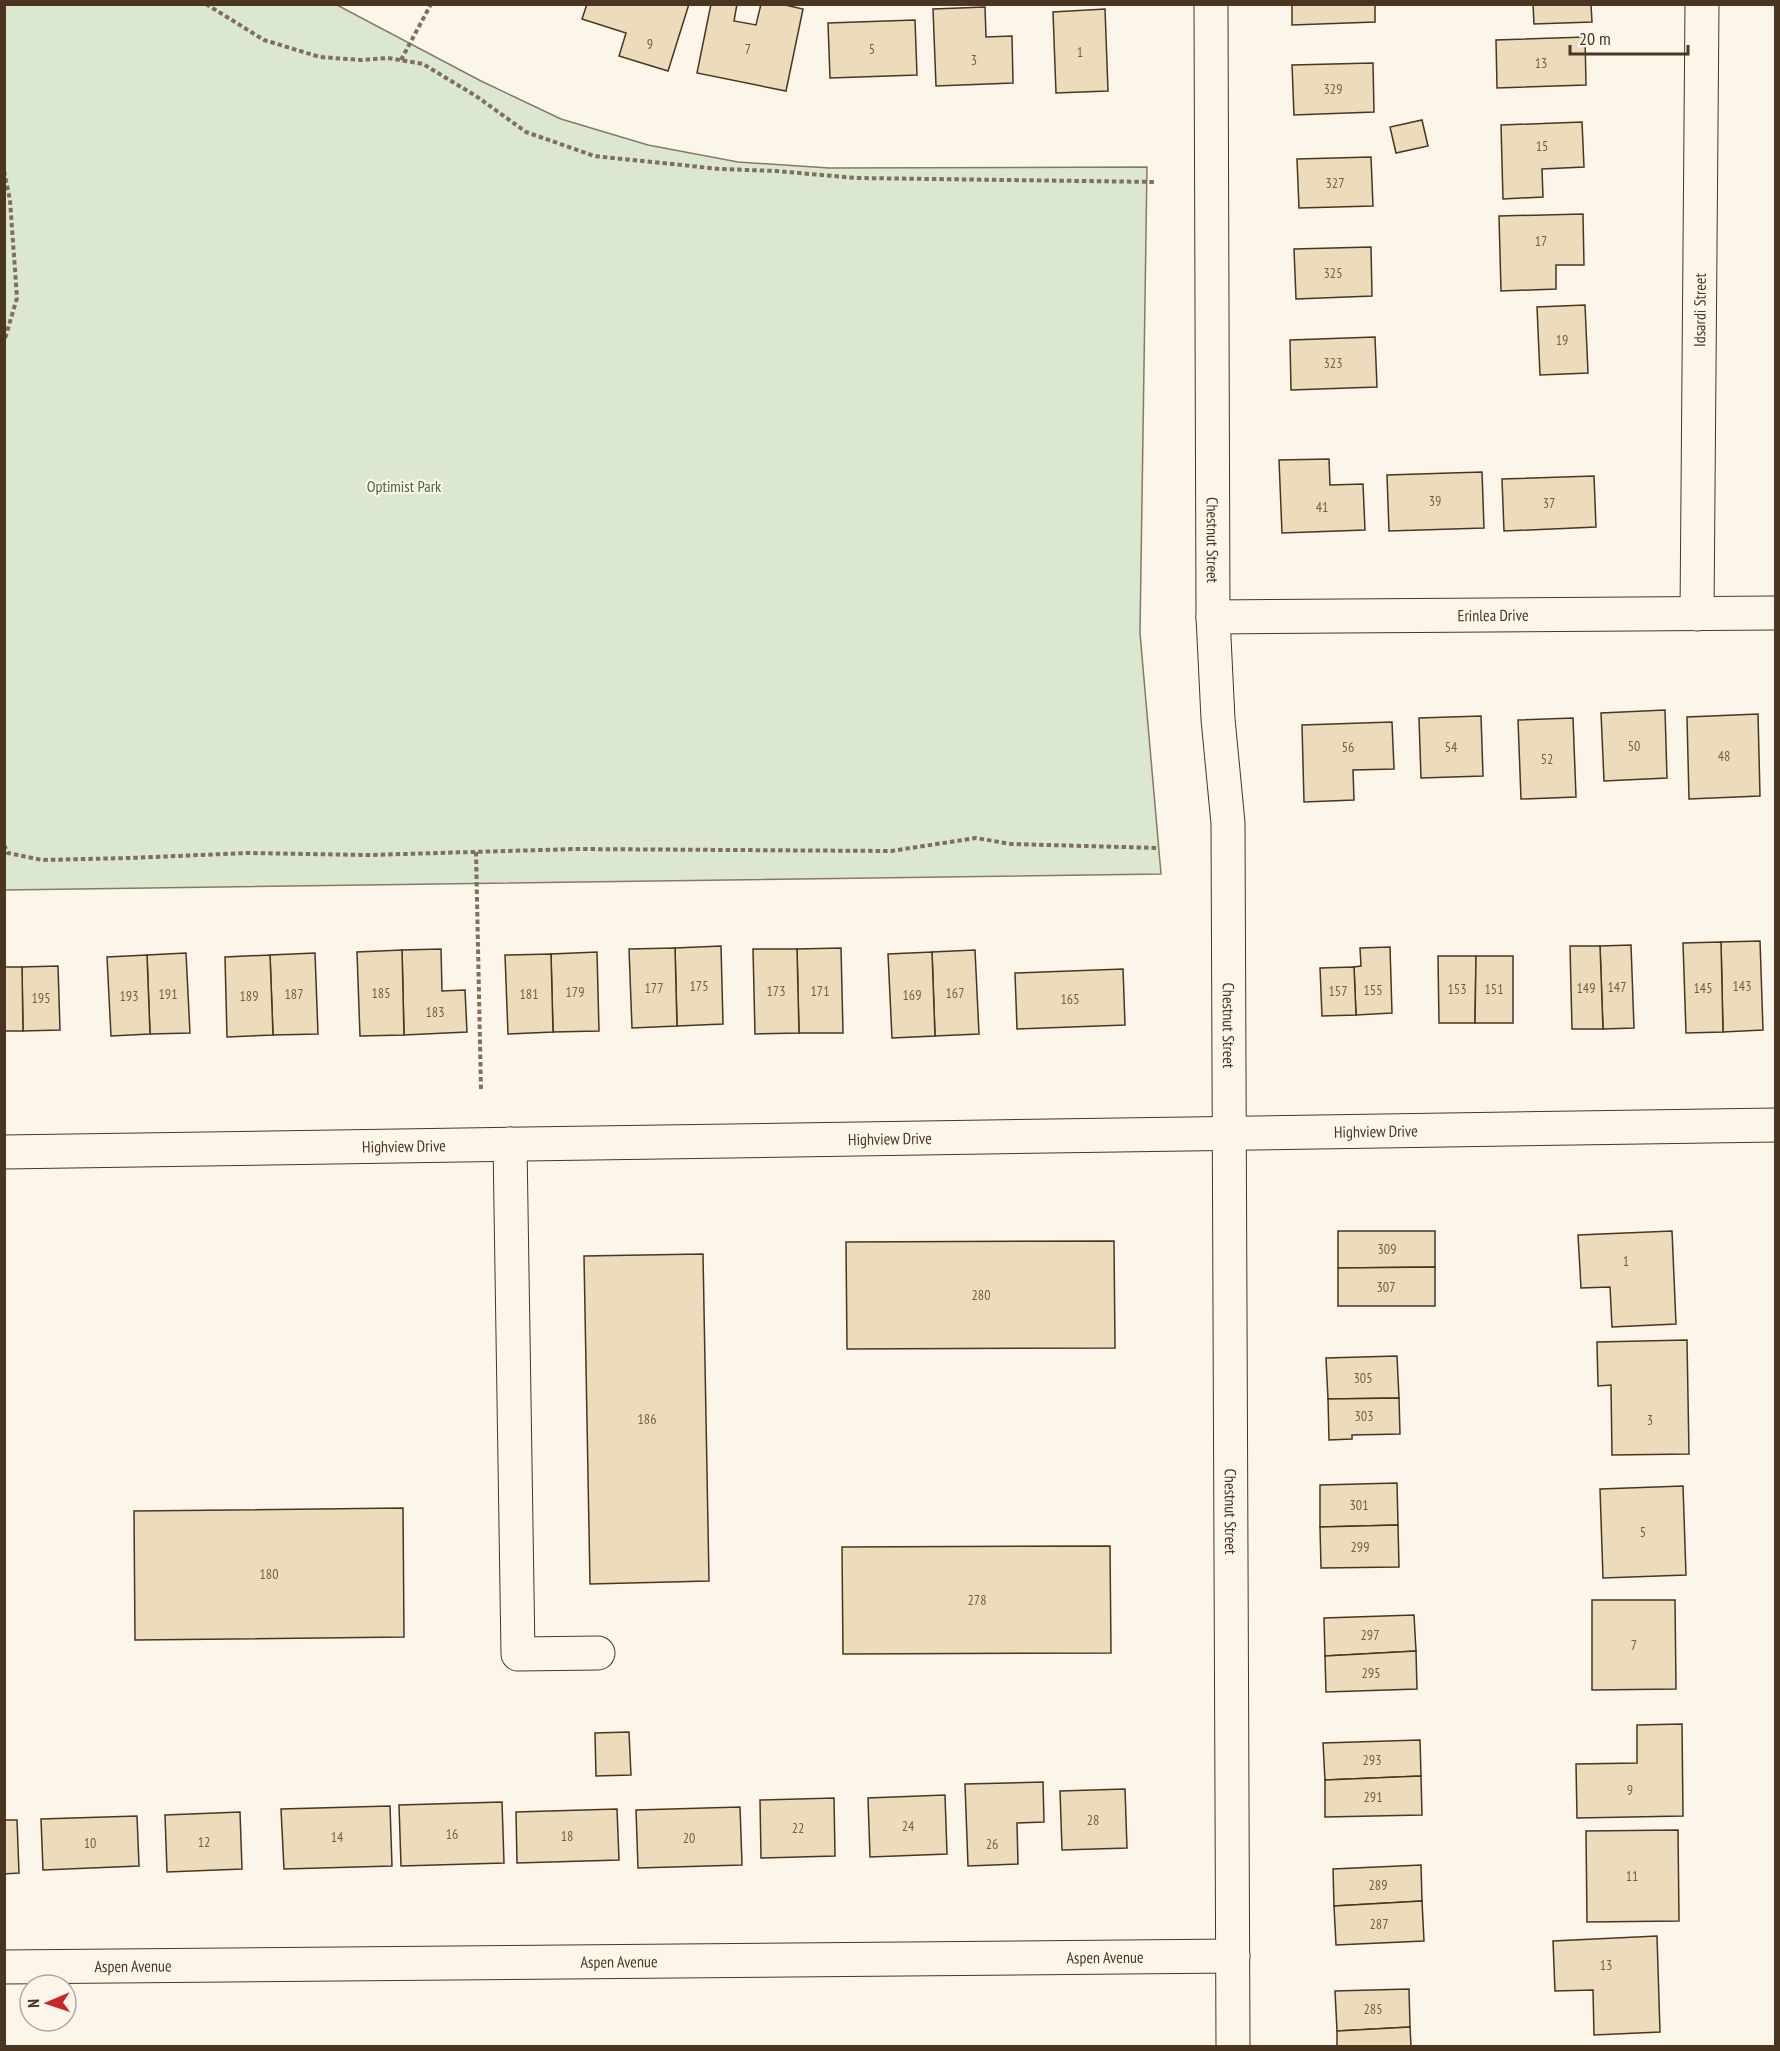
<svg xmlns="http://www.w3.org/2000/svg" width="1780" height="2051" font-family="'PT Sans Narrow',sans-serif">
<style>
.green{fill:#dce7d0;stroke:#887966;stroke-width:1.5}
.building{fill:#ecdcbc;stroke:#4a3520;stroke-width:1.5}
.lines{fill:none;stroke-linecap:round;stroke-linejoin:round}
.minor-casing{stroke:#4a3520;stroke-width:35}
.path{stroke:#7f6f5c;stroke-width:4;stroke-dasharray:4.5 3;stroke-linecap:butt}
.minor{stroke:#fbf6e9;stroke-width:33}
.labels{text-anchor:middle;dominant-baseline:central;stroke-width:4.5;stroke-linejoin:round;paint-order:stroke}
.number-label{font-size:14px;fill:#725f47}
.street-label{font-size:16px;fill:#4a3520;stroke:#fbf6e9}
.park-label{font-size:16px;fill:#436837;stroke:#fbf6e9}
</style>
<rect width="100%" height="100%" fill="#fbf6e9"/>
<polygon class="green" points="4,5 337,5 481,81 561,119 648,145 738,162 829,168 1147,167 1140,633 1161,874 5,890"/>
<g class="building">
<polygon points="587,4 689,4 668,71 619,56 626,33 582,19"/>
<polygon points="711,4 737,4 734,21 756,25 761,4 781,4 803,9 786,91 697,73"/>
<polygon points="1292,4 1375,4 1375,22 1292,25"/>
<polygon points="1533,4 1591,4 1592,22 1534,24"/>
<polygon points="985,7 986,37 1012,36 1013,83 936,86 933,9"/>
<polygon points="1105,9 1108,91 1056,93 1053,12"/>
<polygon points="915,20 917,75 830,78 828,23"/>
<polygon points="1585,37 1586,85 1497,88 1496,40"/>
<polygon points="1373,63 1374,112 1294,115 1292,65"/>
<polygon points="1422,120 1428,146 1396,153 1390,127"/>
<polygon points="1582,122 1584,167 1542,169 1543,197 1503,199 1501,125"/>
<polygon points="1371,157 1373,206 1299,208 1297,159"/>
<polygon points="1583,214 1584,265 1556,265 1556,289 1501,291 1499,216"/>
<polygon points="1371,247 1372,296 1296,299 1294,249"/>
<polygon points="1585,305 1588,373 1540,375 1537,307"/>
<polygon points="1375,337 1377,387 1291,390 1290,340"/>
<polygon points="1329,459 1330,485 1363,484 1365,530 1282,533 1279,460"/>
<polygon points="1482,472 1484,528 1389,531 1387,475"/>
<polygon points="1594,476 1596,527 1504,531 1502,479"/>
<polygon points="1665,710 1667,778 1604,781 1601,713"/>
<polygon points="1758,714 1760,796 1689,799 1687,717"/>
<polygon points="1481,716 1483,776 1421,778 1419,718"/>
<polygon points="1573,718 1576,797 1521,799 1518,720"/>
<polygon points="1392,722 1394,769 1353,770 1354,800 1304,802 1302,725"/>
<polygon points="1760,941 1763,1030 1723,1032 1721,942"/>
<polygon points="1721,942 1723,1032 1686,1033 1683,943"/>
<polygon points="1631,945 1634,1028 1603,1029 1600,946"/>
<polygon points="721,946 723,1024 677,1026 675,948"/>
<polygon points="1570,946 1600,946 1603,1029 1572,1029"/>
<polygon points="1390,947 1392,1013 1356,1015 1354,967 1361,966 1360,948"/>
<polygon points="675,948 677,1026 632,1028 629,949"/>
<polygon points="841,948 843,1033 799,1033 797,949"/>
<polygon points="441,949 442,991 465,990 467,1032 404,1035 402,950"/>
<polygon points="753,949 797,949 799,1033 755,1034"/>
<polygon points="402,950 404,1035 360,1036 357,952"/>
<polygon points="975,950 979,1034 935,1036 932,952"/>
<polygon points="597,952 599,1031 553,1032 551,954"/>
<polygon points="932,952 935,1036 892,1038 888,954"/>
<polygon points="186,953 190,1033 150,1034 147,955"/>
<polygon points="315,953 318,1034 273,1035 270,955"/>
<polygon points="551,954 553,1032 508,1034 505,955"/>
<polygon points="147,955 150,1034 111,1036 107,957"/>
<polygon points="270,955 273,1035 227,1037 225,957"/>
<polygon points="1438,956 1476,956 1475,1023 1439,1023"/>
<polygon points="1476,956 1513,956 1513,1023 1475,1023"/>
<polygon points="58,966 60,1030 23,1031 22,967"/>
<polygon points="4,967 22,967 23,1031 4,1031"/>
<polygon points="1354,967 1356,1015 1322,1016 1320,968"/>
<polygon points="1123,969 1125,1025 1017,1029 1015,973"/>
<polygon points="1338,1231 1435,1231 1435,1267 1338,1268"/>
<polygon points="1672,1231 1676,1324 1612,1327 1610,1287 1581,1288 1578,1235"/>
<polygon points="1114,1241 1115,1348 847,1349 846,1242"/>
<polygon points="703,1254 709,1581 590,1584 584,1256"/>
<polygon points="1435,1267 1435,1306 1338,1306 1338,1268"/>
<polygon points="1687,1340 1689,1454 1612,1455 1611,1385 1598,1386 1597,1342"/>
<polygon points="1397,1356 1399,1398 1328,1399 1326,1358"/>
<polygon points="1399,1398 1400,1434 1352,1435 1352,1439 1329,1440 1328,1399"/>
<polygon points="1397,1483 1398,1525 1320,1527 1320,1485"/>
<polygon points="1683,1486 1686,1575 1603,1578 1600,1489"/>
<polygon points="403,1508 404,1637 135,1640 134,1511"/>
<polygon points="1398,1525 1399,1567 1321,1568 1320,1527"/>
<polygon points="1110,1546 1111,1653 843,1654 842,1547"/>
<polygon points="1592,1600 1675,1600 1676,1689 1592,1690"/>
<polygon points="1414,1615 1416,1651 1325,1656 1324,1618"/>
<polygon points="1416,1651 1417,1689 1326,1692 1325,1656"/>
<polygon points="1682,1724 1683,1816 1577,1818 1576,1764 1637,1763 1637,1725"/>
<polygon points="629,1732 631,1775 596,1776 595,1733"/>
<polygon points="1420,1740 1421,1776 1325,1780 1323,1743"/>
<polygon points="1421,1776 1422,1815 1325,1817 1325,1780"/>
<polygon points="1043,1782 1044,1822 1017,1823 1018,1864 968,1866 965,1784"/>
<polygon points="1125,1789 1127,1848 1062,1850 1060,1791"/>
<polygon points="945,1795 947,1854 870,1857 868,1798"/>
<polygon points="834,1798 835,1856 761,1858 760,1800"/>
<polygon points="502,1802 504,1863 401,1866 399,1805"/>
<polygon points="390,1806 392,1866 284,1869 281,1809"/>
<polygon points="740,1807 742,1865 638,1868 636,1810"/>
<polygon points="617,1809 619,1860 517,1863 516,1812"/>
<polygon points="240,1812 242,1869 167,1872 165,1815"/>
<polygon points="137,1816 139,1866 43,1870 41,1819"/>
<polygon points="4,1820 17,1820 19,1873 4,1874"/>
<polygon points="1678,1830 1679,1921 1587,1922 1586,1831"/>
<polygon points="1421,1865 1422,1901 1334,1906 1333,1869"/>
<polygon points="1422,1901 1424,1941 1336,1945 1334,1906"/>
<polygon points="1657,1936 1660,2032 1594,2035 1593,1990 1555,1991 1553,1941"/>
<polygon points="1409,1989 1410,2027 1337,2031 1335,1991"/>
<polygon points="1410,2027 1411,2046 1337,2046 1337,2031"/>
</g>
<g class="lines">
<g class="minor-casing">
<g id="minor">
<path id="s1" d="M1211 4 1213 617 1218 719 1228 823 1233 2046"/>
<path id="s2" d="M1697 614 1702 4"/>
<path id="s3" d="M1213 617 1776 613"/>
<polyline points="510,1144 518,1654 598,1653"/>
<path id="s4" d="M4 1152 1776 1125"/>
<path id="s5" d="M4 1967 1233 1956"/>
</g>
</g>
<g class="path">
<polyline points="206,4 264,40 320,57 361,60 388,58 423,64 476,96 526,132 594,156 720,169 776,171 856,178 1156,182"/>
<polyline points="401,60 431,4"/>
<polyline points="4,171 10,200 17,298 4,342"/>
<polyline points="4,845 8,853 42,860 130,858 247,853 369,855 576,849 891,851 976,838 1011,844 1159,848"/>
<polyline points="476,852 481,1090"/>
</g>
<use href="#minor" class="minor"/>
</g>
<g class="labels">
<g class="number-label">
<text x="650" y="44">9</text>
<text x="748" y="49">7</text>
<text x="872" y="49">5</text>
<text x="1080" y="52">1</text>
<text x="974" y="60">3</text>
<text x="1541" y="63">13</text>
<text x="1333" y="89">329</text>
<text x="1542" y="146">15</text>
<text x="1335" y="183">327</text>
<text x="1541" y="241">17</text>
<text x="1333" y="273">325</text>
<text x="1562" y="340">19</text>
<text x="1333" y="363">323</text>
<text x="1435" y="501">39</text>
<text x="1549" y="503">37</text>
<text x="1322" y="507">41</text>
<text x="1634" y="746">50</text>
<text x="1348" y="747">56</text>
<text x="1451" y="747">54</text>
<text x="1724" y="756">48</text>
<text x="1547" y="759">52</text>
<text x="699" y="986">175</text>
<text x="1742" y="986">143</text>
<text x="1617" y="987">147</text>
<text x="654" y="988">177</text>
<text x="1586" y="988">149</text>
<text x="1703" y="988">145</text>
<text x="1457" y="989">153</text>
<text x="1494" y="989">151</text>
<text x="1373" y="990">155</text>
<text x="776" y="991">173</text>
<text x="820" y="991">171</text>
<text x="1338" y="991">157</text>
<text x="575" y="992">179</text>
<text x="381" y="993">185</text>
<text x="955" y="993">167</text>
<text x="168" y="994">191</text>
<text x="294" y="994">187</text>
<text x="529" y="994">181</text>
<text x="912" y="995">169</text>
<text x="129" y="996">193</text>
<text x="249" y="996">189</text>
<text x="41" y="998">195</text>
<text x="1070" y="999">165</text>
<text x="435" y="1012">183</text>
<text x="1387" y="1249">309</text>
<text x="1626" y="1261">1</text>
<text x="1386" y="1287">307</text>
<text x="981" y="1295">280</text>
<text x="1363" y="1378">305</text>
<text x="1364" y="1416">303</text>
<text x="647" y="1419">186</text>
<text x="1650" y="1420">3</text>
<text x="1359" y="1505">301</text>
<text x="1643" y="1532">5</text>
<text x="1360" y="1547">299</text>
<text x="269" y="1574">180</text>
<text x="977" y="1600">278</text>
<text x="1370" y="1635">297</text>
<text x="1634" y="1645">7</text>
<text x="1371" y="1673">295</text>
<text x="1372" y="1760">293</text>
<text x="1630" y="1790">9</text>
<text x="1373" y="1797">291</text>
<text x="1093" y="1820">28</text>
<text x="908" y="1826">24</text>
<text x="798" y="1828">22</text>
<text x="452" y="1834">16</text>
<text x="567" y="1836">18</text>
<text x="337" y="1837">14</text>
<text x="689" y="1838">20</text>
<text x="204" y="1842">12</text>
<text x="90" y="1843">10</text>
<text x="992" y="1844">26</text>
<text x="1632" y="1876">11</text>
<text x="1378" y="1885">289</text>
<text x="1379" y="1924">287</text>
<text x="1606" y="1965">13</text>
<text x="1373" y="2009">285</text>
</g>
<g class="street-label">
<text stroke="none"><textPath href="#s2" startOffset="304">Idsardi Street</textPath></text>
<text stroke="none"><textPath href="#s1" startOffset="536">Chestnut Street</textPath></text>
<text stroke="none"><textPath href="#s3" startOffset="280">Erinlea Drive</textPath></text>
<text stroke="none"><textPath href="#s1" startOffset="1022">Chestnut Street</textPath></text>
<text stroke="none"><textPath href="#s4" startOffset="1372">Highview Drive</textPath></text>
<text stroke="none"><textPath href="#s4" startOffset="886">Highview Drive</textPath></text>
<text stroke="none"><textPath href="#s4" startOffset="400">Highview Drive</textPath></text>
<text stroke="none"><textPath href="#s1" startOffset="1508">Chestnut Street</textPath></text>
<text stroke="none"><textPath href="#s5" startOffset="1101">Aspen Avenue</textPath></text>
<text stroke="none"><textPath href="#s5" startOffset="615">Aspen Avenue</textPath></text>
<text stroke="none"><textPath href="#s5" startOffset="129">Aspen Avenue</textPath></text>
</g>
<g class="park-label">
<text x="404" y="486">Optimist Park</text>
</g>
</g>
<rect width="1780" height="2051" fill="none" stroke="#4a3520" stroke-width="12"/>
<g transform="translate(48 2003) rotate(268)"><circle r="28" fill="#fbf6e9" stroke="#b4a999" stroke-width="1.5"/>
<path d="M0-4.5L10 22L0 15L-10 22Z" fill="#c62828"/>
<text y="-9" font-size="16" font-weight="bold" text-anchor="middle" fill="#4a3520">N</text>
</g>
<path d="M1570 45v9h118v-9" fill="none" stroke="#4a3520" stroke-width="3"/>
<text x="1579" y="45" font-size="18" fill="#4a3520" stroke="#fbf6e9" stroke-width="4.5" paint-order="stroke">20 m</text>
</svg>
